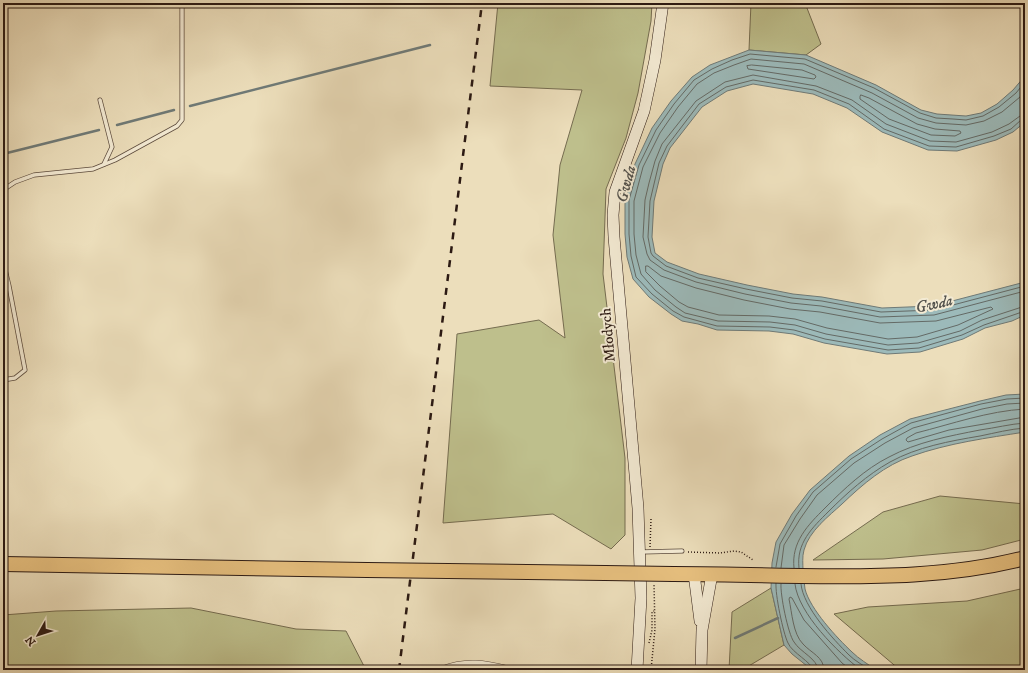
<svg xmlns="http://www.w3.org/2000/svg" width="1028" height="673" font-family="'IM FELL DW Pica',serif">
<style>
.green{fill:#bebf8c;stroke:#756c50}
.water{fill:#9cbaba;stroke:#6f7a77}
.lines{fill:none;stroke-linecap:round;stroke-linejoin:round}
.shore{stroke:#646a66;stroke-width:1}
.stream{stroke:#6f7a77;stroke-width:2.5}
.lane-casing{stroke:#5c4b3d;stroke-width:5}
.street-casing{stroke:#5c4b3d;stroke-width:8}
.secondary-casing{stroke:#2c1a13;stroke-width:12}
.highway-casing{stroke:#2c1a13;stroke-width:16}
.path{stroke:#2c1a13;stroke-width:1.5;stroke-dasharray:1 2;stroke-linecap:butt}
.lane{stroke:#f3ead3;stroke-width:3.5}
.street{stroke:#f3ead3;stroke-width:7}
.secondary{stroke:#f3ead3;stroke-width:11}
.highway{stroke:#e6bf7e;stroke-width:14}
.rail{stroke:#2c1a13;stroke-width:2.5;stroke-dasharray:7 7;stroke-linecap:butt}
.highway-bridge-casing{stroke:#2c1a13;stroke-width:16;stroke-linecap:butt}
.highway-bridge{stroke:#e6bf7e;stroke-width:14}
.labels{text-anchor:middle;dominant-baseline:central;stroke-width:4;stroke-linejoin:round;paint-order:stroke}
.street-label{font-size:15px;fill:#2c1a13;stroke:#f3ead3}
.water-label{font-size:16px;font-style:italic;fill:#53524d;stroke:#f3ead3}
</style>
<rect width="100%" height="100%" fill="#ecdebb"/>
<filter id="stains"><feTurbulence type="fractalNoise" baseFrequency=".005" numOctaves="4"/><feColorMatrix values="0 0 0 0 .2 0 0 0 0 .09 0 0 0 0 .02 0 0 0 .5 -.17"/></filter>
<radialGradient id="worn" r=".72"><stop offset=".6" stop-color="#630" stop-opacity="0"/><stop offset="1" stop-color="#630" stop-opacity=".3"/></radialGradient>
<g class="green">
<polygon points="498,3 652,3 651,21 638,93 626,138 606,189 603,274 625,458 625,535 611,549 553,514 443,523 457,334 539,320 565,338 553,235 560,165 582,90 490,86"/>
<polygon points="751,3 805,3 821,44 806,55 749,50"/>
<polygon points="940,496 1025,504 1025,539 982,550 883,559 813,560 883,512"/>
<polygon points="771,588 784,645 742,670 729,670 732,612"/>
<polygon points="1025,588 1025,670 900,670 834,614 868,607 967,601"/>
<polygon points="191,608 296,629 346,631 366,670 3,670 3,615 56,611"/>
</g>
<g class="water">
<polygon points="749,50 806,55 876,85 921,110 937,114 966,116 981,113 997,104 1013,90 1025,76 1025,122 1013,132 996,140 957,151 928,150 882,132 847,108 813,94 753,84 727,91 702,107 670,148 663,164 654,201 652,237 655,253 667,262 699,274 747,285 793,294 822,297 882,308 933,306 1025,282 1025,315 1012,321 985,328 963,339 920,352 887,354 824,343 793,334 769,331 717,330 698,324 682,321 671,314 649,297 633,279 627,257 625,234 625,200 635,164 652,128 671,101 692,77 710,65"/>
<path d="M1025 394V432C987 438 949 443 912 456 885 465 863 484 842 504 829 516 809 531 804 550 802 557 803 564 803 571 804 577 804 583 805 589 810 609 837 638 852 652 859 659 868 664 876 670H812L792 654 784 645 771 588 772 563 776 542 792 514 810 490 849 456 880 435 910 419 980 401 1006 395Z"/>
</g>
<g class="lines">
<g class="shore">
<polygon points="752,65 802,70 815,75 816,77 814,79 748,69 747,66"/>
<polyline points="1025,82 1016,93 999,107 983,116 966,120 953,119 936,118 920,113 874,88 805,59 750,54 732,60 712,69 694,80 674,104 656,130 639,165 629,200 629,234 631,256 636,277 652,294 673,311 684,317 717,326 770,327 794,330 825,339 888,350 919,348 962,335 984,325 1025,311"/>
<polyline points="1025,90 1020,97 1002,112 984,121 966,125 936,123 918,118 872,93 804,64 751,59 734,65 714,73 697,84 678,107 660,133 643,167 634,201 634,234 636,255 641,274 655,290 676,307 685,313 718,321 770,322 795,325 826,334 888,345 918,343 960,331 982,320 1025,306"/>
<polygon points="861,95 869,98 917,124 935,129 960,131 961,133 955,136 931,135 889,119 860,99 860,97"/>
<polyline points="1025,115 1020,116 1009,124 992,132 956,142 930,141 886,124 852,100 816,86 753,75 725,82 696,101 662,144 655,161 649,183 645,200 643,237 647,254 650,260 664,270 696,282 745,294 791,303 821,306 880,317 934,315 1025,291"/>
<polyline points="1025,120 1021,120 1011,129 994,136 956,147 929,146 884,129 849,104 814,90 753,80 726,87 699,104 667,146 659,163 654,184 650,201 648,237 651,253 653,256 666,266 698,278 746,289 792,298 822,301 881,312 934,310 1025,286"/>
<polygon points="646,266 648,266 661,276 696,288 744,300 790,309 820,312 880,323 936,321 991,307 993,309 958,325 917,337 888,339 827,328 795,319 769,316 719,315 688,307 679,302 660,286 646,272"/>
<path d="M1025 409C988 411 952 424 916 433L907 438 906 440 908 442 949 430 1025 417"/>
<polyline points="776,567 780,544 796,516 813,492 851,459 882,439 911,423 981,404 1007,399 1025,398"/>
<polyline points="781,568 784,545 800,519 817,495 854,463 885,443 913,428 982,409 1007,404 1025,403"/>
<path d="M794 568C791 542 808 525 825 508 844 489 865 469 889 457 917 442 949 436 980 430 995 428 1010 424 1025 423"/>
<path d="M799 568C796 543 812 528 829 511 847 493 867 475 890 462 917 447 950 441 980 436 995 433 1010 429 1025 428"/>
<path d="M776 583C775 594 783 633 788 643 792 653 812 662 813 670"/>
<path d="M781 584C780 594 788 634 794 642 800 652 818 659 818 670"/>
<path d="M795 584C798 613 838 653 861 670"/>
<path d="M801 584C803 607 833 639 849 655 855 661 863 665 870 670"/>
<path d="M824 670C824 657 811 653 803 644 793 634 792 613 789 599L790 597 792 598 804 620 842 663 851 670"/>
</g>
<g class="stream">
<polyline points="190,106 430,45"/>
<polyline points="117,125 174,110"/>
<polyline points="3,154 99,130"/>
<polyline points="735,638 778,618"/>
</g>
<g class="lane-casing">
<g id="lane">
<polyline points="100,100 112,147 104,164"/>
<polyline points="3,190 15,182 34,175 93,169 115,160 177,126 182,120 182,3"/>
<polyline points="3,261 9,286 25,370 15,378 3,380"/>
<polyline points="641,552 682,551"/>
</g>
</g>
<g class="street-casing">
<path id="street" d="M442 670C467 660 485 664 510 670"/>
</g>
<g class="secondary-casing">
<g id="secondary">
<polyline points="694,574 700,621"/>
<polyline points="637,670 641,598 638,508 614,237 613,215 615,192 644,111 655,60 663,3"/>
<polyline points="701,670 702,630 712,574"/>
</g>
</g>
<g class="highway-casing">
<g id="highway">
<polyline points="3,564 367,570"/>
<polyline points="448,571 605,573"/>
<path d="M673 574C716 574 759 575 801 576 876 577 952 577 1025 558"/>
</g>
</g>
<g class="path">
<polyline points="650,547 651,519"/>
<polyline points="688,552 720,553 734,551 741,552 753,560"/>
<polyline points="649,643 652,630 652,612 654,611"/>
<polyline points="651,670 655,629 654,584"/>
</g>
<use href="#lane" class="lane"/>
<use href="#street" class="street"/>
<use href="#secondary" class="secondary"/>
<use href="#highway" class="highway"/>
<polyline class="rail" points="399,670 482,3"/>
<g class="highway-bridge-casing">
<g id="highway-bridge">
<polyline points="367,570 448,571"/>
<polyline points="605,573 673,574"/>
</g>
</g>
<use href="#highway-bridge" class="highway-bridge"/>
</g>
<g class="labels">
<g class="street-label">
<text transform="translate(608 335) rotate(-95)">Młodych</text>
</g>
<g class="water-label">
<text transform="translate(626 184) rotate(-75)">Gwda</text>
<text transform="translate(934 304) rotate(-13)">Gwda</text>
</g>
</g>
<rect width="1028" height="673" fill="none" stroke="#ecdebb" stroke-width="16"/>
<rect x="4" y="4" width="1020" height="665" fill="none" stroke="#2c1a13" stroke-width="2"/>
<rect x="8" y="8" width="1012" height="657" fill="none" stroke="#2c1a13"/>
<g transform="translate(38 635) rotate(231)" stroke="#f3ead3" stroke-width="3" paint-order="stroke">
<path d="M0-3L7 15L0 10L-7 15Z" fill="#2c1a13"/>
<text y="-6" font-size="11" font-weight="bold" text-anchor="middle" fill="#2c1a13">N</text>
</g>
<rect width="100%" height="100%" filter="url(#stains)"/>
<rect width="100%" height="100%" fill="url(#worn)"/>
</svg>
